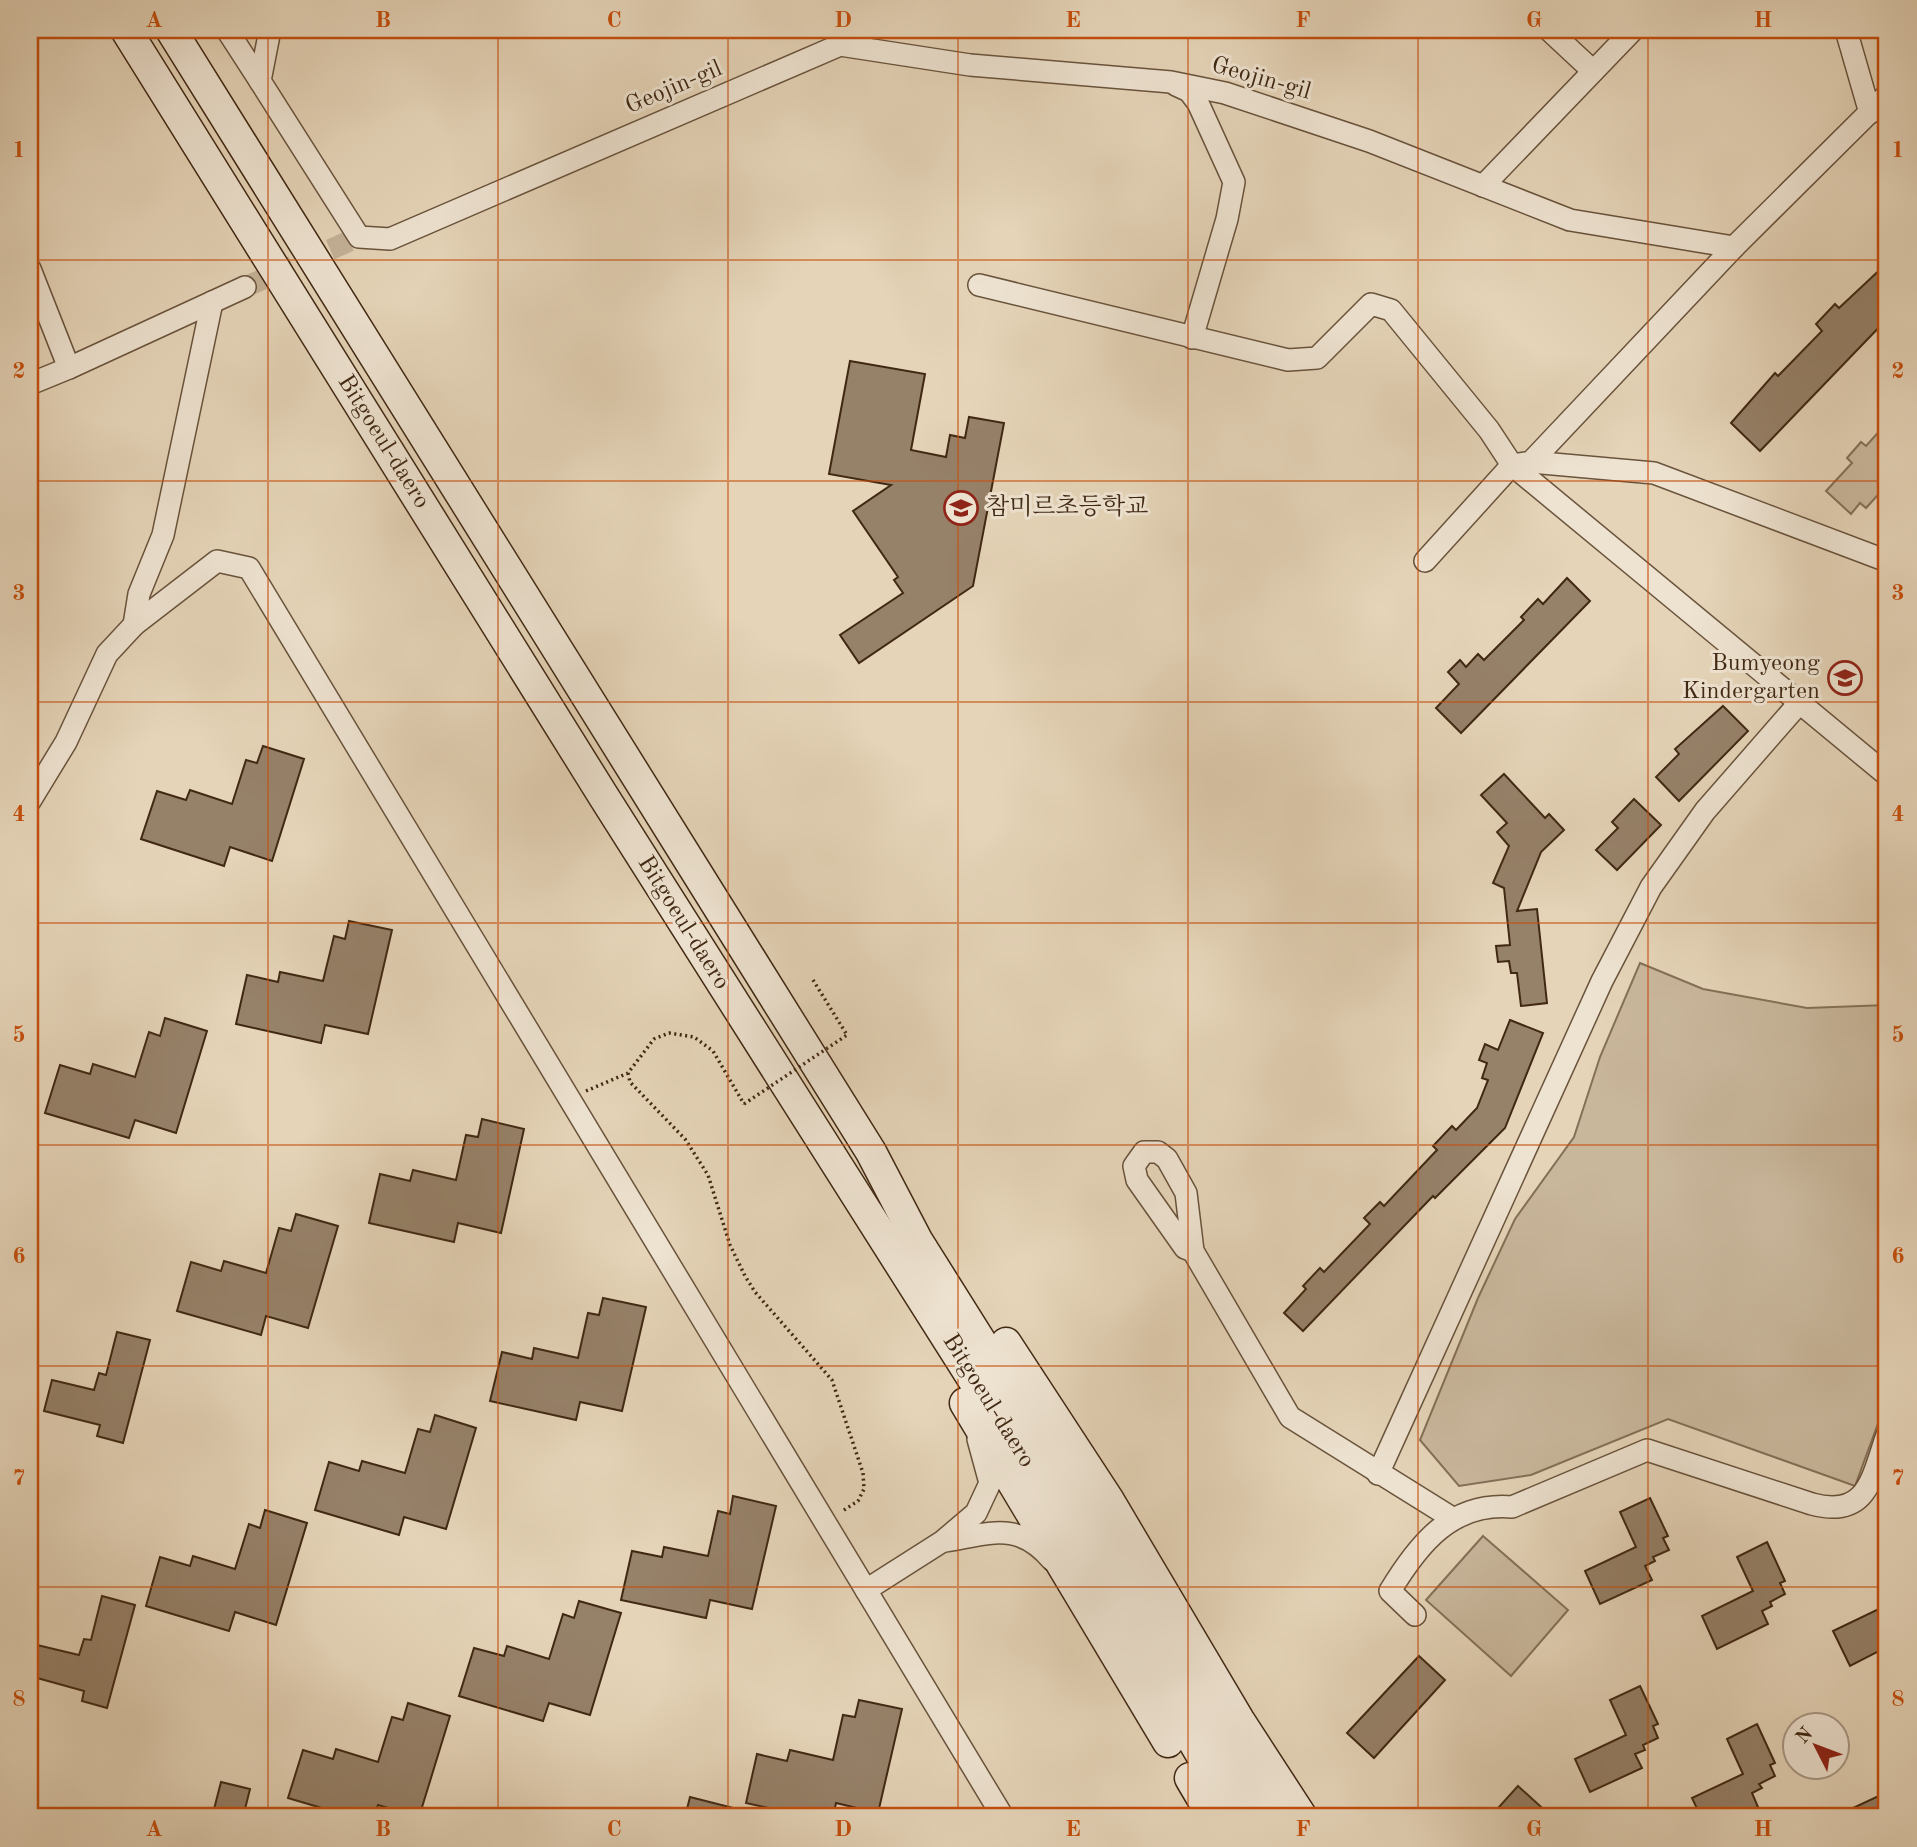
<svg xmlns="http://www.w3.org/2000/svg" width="1917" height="1847" font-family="'Old Standard TT','Noto Serif KR',serif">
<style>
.green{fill:#c9b79c;stroke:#847058;stroke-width:2}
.building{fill:#968169;stroke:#402813;stroke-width:2}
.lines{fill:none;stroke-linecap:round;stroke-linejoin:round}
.minor-tunnel{stroke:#c4b297;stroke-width:21;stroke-dasharray:21 10;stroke-linecap:butt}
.minor-casing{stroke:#69533c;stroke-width:24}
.secondary-casing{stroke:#402813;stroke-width:33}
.path{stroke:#402813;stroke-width:3.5;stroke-dasharray:2 3.5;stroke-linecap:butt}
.minor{stroke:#eee3d1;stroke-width:21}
.secondary{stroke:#eee3d1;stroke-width:30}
.path-bridge{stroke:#402813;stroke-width:3.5;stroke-dasharray:2 3.5;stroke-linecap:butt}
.grid{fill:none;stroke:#c64f0d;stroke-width:2;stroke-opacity:0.55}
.labels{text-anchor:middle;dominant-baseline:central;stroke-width:6;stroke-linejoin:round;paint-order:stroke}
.street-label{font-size:24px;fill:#402813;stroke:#eee3d1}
.poi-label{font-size:24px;fill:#402813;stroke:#eee3d1;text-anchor:start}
.neatline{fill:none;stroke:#c64f0d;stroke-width:2.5}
.grid-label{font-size:23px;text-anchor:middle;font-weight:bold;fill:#c64f0d}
</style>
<rect width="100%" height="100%" fill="#e5d4b8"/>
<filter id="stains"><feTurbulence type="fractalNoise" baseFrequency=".00286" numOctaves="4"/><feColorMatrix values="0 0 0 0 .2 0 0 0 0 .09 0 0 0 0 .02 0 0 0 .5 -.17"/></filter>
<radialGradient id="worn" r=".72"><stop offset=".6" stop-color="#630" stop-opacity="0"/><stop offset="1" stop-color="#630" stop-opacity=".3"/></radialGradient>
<g class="green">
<polygon points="1885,425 1887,485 1866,508 1860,503 1851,514 1826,491 1852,463 1847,458 1861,442 1866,446"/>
<polygon points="1640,963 1703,989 1807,1008 1887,1005 1887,1399 1855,1486 1668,1419 1531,1475 1459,1486 1420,1440 1478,1298 1515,1219 1574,1137 1600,1057"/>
<polygon points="1483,1536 1568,1610 1511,1676 1426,1600"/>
</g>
<g class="building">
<polygon points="1887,263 1887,319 1760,451 1731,423 1775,373 1778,376 1822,331 1816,324 1835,304 1839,308"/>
<polygon points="850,361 925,374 911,450 946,457 950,435 965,438 969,417 1004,423 973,586 859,663 840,635 903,593 894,580 898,577 853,511 891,485 829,474"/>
<polygon points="1567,578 1590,601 1461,733 1436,708 1459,684 1448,672 1460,660 1466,667 1478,654 1484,660 1524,620 1521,617 1538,599 1543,604"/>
<polygon points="1723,706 1748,731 1679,801 1656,777 1679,754 1675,749"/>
<polygon points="263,746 304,759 272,861 230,847 224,866 141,839 157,791 186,800 190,790 232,804 246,760 257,763"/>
<polygon points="1504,774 1545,818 1549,814 1564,830 1541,852 1517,911 1537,909 1547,1003 1521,1006 1517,973 1511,973 1509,961 1498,962 1496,946 1510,945 1504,888 1493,883 1509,846 1497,832 1507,823 1481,795"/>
<polygon points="1634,799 1661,825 1617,870 1596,850 1618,828 1612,822"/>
<polygon points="349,921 392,930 368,1034 325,1025 321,1043 236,1024 247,975 278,982 280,972 323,981 334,936 345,939"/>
<polygon points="165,1018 207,1031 176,1133 135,1120 129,1138 45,1113 60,1065 90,1074 93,1064 135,1077 149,1032 160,1036"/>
<polygon points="1510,1020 1543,1033 1505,1128 1435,1198 1433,1196 1303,1331 1284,1313 1306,1289 1303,1286 1320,1268 1324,1272 1370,1224 1364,1218 1380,1202 1384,1206 1437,1150 1433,1146 1452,1126 1456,1130 1477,1108 1488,1080 1482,1078 1487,1063 1479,1060 1485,1044 1498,1050"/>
<polygon points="482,1119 524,1129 501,1233 458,1223 454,1242 369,1223 380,1174 410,1181 413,1170 456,1180 466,1135 478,1137"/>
<polygon points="296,1214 338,1226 308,1328 266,1316 261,1335 177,1311 191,1262 221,1271 224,1261 266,1273 279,1228 291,1231"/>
<polygon points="603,1298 646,1307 622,1411 580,1402 576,1420 490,1401 502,1352 532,1359 534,1348 578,1358 588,1313 599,1315"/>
<polygon points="117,1332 150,1340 123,1443 97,1436 100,1425 44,1411 52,1380 94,1390 99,1373 106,1375"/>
<polygon points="435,1415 476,1428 446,1529 404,1517 399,1535 315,1510 329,1462 359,1471 362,1461 405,1473 418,1429 430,1432"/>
<polygon points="733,1496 776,1506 752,1609 710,1600 706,1618 621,1600 632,1551 662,1557 664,1547 708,1556 718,1511 730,1514"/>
<polygon points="1650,1498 1668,1536 1663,1538 1669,1550 1653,1557 1655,1561 1645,1566 1652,1580 1600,1604 1585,1571 1636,1547 1620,1512"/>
<polygon points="265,1510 307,1523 276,1625 235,1612 229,1631 146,1606 160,1557 190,1566 193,1556 235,1569 249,1524 260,1528"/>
<polygon points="1767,1542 1785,1581 1780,1583 1785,1594 1770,1602 1772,1606 1762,1611 1768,1624 1717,1649 1702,1616 1753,1591 1737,1557"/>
<polygon points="102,1596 135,1605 107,1708 82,1701 84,1691 30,1676 37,1645 79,1655 84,1639 91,1640"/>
<polygon points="579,1601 621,1613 590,1715 549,1703 543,1721 459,1696 474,1648 504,1656 507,1646 549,1659 563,1614 574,1618"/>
<polygon points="1887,1605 1887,1647 1850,1666 1833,1631"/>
<polygon points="1419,1656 1445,1680 1374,1758 1347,1733"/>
<polygon points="1640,1686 1658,1724 1653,1726 1658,1738 1643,1745 1645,1750 1635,1754 1642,1768 1590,1792 1575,1759 1626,1735 1610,1700"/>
<polygon points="859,1700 902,1709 878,1813 836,1803 833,1817 809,1817 746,1803 757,1754 787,1761 790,1750 833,1760 843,1715 855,1717"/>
<polygon points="408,1703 450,1716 419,1817 378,1805 374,1817 352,1817 288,1798 303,1750 333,1759 336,1749 378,1762 392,1717 403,1720"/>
<polygon points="1757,1724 1775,1763 1770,1765 1775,1776 1759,1784 1762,1788 1752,1793 1758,1807 1736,1817 1701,1817 1692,1798 1743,1774 1727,1739"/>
<polygon points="221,1782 250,1789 243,1817 212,1817"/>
<polygon points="1518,1786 1552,1817 1490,1817"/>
<polygon points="1887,1792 1887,1817 1834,1817"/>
<polygon points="690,1797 745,1811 744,1817 685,1817"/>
</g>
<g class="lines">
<polyline class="minor-tunnel" points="245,287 359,237"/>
<g class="minor-casing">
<g id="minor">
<polyline points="227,30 260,81"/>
<polyline points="270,30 260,81 359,237 390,239 840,45 970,65 1171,82 1225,93 1369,141 1570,220 1734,247"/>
<polyline points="1549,30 1593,71"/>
<polyline points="1846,30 1870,113"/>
<polyline points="1176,85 1189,91 1198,103 1234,182 1227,219 1192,338"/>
<polyline points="1483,186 1633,30"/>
<polyline points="30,269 69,368 30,384"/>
<polyline points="979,285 1288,360 1317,358 1371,304 1391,310 1489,430 1512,465 1887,775"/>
<polyline points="69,368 245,287"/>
<polyline points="1531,462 1654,473 1887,561"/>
<polyline points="1425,561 1512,465 1531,462 1734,247 1887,95"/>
<polyline points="134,625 217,561 249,568 1003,1817"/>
<polyline points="30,801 66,742 107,654 134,625 139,594 163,535 212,302"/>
<polyline points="1193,1251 1185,1248 1137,1180 1134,1166 1144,1152 1158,1152 1167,1159 1186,1193 1193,1251 1290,1417 1452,1518"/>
<polyline points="1378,1474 1602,981 1651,887 1705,811 1801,701"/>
<path d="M945 1541C990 1534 1018 1520 1052 1560"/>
<polyline points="866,1590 943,1541 976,1513 990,1483 978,1439"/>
<path d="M1415 1615 1390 1591C1419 1543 1452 1502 1512 1507L1647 1450 1812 1504C1868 1519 1872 1477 1887 1435"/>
</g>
</g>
<g class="secondary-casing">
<g id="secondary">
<polyline points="126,30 604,797 1069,1531 1238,1817"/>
<polyline points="171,30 871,1152 917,1240 1093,1520 1271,1817"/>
<polyline points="1006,1343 1108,1499 1239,1720 1302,1817"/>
<polyline points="965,1403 1168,1742"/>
<polyline points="1190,1778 1213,1817"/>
</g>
</g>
<g class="path">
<polyline points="813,980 847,1035"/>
<polyline points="628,1073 630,1082 685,1139 708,1175 730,1245 745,1276 755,1292 832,1380 863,1473 864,1489 858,1501 841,1512"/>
<polyline points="586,1091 628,1073 654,1039 669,1033 694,1037 713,1051 744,1104"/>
</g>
<use href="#minor" class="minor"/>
<use href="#secondary" class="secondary"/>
<polyline class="path-bridge" points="744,1104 847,1035"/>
</g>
<path class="grid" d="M268 30V1817M498 30V1817M728 30V1817M958 30V1817M1188 30V1817M1418 30V1817M1648 30V1817M30 260H1887M30 481H1887M30 702H1887M30 923H1887M30 1145H1887M30 1366H1887M30 1587H1887"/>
<defs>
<g id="school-ring" transform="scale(1.75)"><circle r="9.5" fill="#eee3d1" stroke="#8f2418" stroke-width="1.5"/><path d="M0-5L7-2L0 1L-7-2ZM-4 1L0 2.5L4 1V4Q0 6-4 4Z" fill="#8f2418"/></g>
</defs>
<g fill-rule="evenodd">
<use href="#school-ring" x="961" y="508"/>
<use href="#school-ring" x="1845" y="678"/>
</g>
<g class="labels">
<g class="street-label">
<text transform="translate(1261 79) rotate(16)">Geojin-gil</text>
<text transform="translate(674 88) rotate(-23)">Geojin-gil</text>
<text transform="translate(383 442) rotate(58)">Bitgoeul-daero</text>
<text transform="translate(683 923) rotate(58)">Bitgoeul-daero</text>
<text transform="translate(988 1401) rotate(58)">Bitgoeul-daero</text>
</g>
<g class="poi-label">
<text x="986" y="508">참미르초등학교</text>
<text x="1820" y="664" text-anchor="end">Bumyeong<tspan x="1820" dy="28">Kindergarten</tspan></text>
</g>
</g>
<rect width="1917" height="1847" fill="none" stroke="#e5d4b8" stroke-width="77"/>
<g transform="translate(1816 1746) rotate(312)"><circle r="33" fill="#eee3d1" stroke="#a89885" stroke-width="2"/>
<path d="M0-5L12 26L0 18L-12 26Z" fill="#8f2418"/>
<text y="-10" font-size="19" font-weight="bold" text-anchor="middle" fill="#402813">N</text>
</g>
<rect x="38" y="38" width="1840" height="1770" class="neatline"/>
<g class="grid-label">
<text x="154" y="27">A</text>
<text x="383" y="27">B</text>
<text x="614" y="27">C</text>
<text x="843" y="27">D</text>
<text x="1073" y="27">E</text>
<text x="1303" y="27">F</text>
<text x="1534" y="27">G</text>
<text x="1763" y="27">H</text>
<text x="19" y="157">1</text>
<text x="1898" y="157">1</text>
<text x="19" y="378">2</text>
<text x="1898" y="378">2</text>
<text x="19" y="600">3</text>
<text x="1898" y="600">3</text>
<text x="19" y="821">4</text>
<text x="1898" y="821">4</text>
<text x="19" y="1042">5</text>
<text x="1898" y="1042">5</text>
<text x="19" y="1263">6</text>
<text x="1898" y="1263">6</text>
<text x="19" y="1485">7</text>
<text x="1898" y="1485">7</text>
<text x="19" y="1706">8</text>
<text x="1898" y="1706">8</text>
<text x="154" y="1836">A</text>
<text x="383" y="1836">B</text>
<text x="614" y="1836">C</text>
<text x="843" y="1836">D</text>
<text x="1073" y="1836">E</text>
<text x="1303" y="1836">F</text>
<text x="1534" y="1836">G</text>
<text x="1763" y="1836">H</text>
</g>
<rect width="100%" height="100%" filter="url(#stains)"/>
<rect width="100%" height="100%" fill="url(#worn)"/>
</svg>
